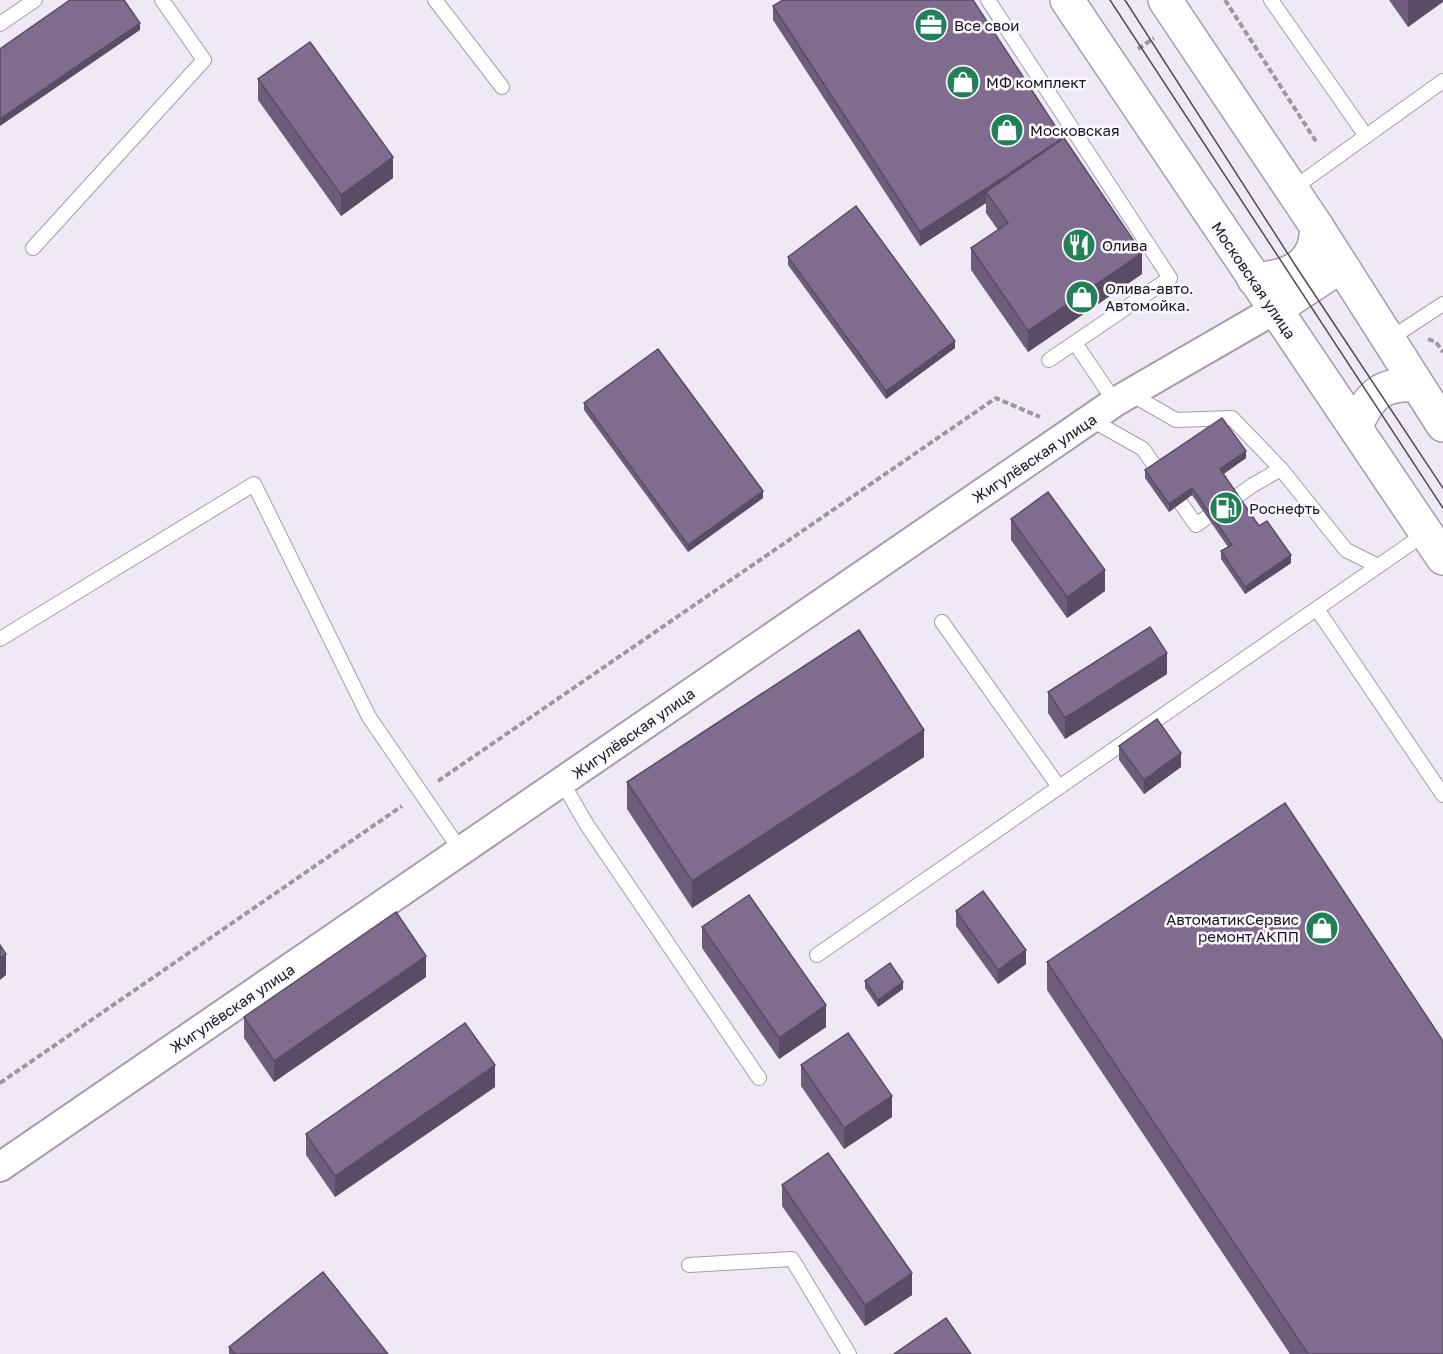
<svg xmlns="http://www.w3.org/2000/svg" width="1443" height="1354" font-family="'Golos Text',sans-serif">
<style>
.lines{fill:none;stroke-linecap:round;stroke-linejoin:round}
.service-casing{stroke:#a59eaa;stroke-width:16}
.minor-casing{stroke:#a59eaa;stroke-width:32}
.tertiary-casing{stroke:#a59eaa;stroke-width:36}
.path{stroke:#9c97a0;stroke-width:4;stroke-dasharray:6 3;stroke-linecap:butt}
.service{stroke:#fff;stroke-width:14}
.minor{stroke:#fff;stroke-width:28}
.tertiary{stroke:#fff;stroke-width:33}
.tram{stroke:#4e4b51;stroke-width:1.5}
.wall{fill:#6d5d7b}
.shaded-wall{fill:#594c64}
.building{fill:#7f6c8f;stroke:#594c64;stroke-width:1.5}
.labels{text-anchor:middle;dominant-baseline:central;stroke-width:5;stroke-linejoin:round;paint-order:stroke}
.poi-label{font-size:15px;fill:#18161a;stroke:#fbf7ff;text-anchor:start}
.street-label{font-size:15px;fill:#18161a;stroke:#fbf7ff}
</style>
<rect width="100%" height="100%" fill="#efe9f5"/>
<g class="lines">
<g class="service-casing">
<g id="service">
<polyline points="435,0 502,87"/>
<polyline points="988,0 1170,278 1049,360"/>
<polyline points="1271,0 1366,136"/>
<polyline points="0,24 35,0"/>
<polyline points="1291,190 1443,81"/>
<polyline points="33,248 204,60 162,0"/>
<polyline points="1388,340 1443,304"/>
<polyline points="1075,343 1115,402"/>
<polyline points="1129,393 1176,420 1232,418 1281,469 1346,550 1378,566"/>
<polyline points="1090,419 1143,449 1196,525 1253,485 1281,469"/>
<polyline points="1317,609 1443,795"/>
<polyline points="942,622 1059,787"/>
<polyline points="0,639 254,484 369,717 461,851"/>
<polyline points="562,782 587,825 759,1078"/>
<polyline points="817,955 1426,533"/>
<polyline points="689,1265 792,1259 849,1354"/>
</g>
</g>
<g class="minor-casing">
<polyline id="minor" points="0,1167 1115,402 1274,310"/>
</g>
<g class="tertiary-casing">
<g id="tertiary">
<polyline points="1067,0 1443,558"/>
<polyline points="1165,0 1317,227 1443,425"/>
<path d="M1254 279C1275 279 1302 273 1312 251 1316 244 1316 234 1317 227"/>
<polyline points="1274,310 1341,266"/>
<path d="M1355 427C1370 396 1379 383 1417 385"/>
</g>
</g>
<g class="path">
<polyline points="1225,0 1317,143"/>
<polyline points="1138,49 1154,38"/>
<polyline points="1428,339 1436,342 1443,352"/>
<polyline points="438,781 996,398 1040,417"/>
<polyline points="0,1083 402,806"/>
</g>
<use href="#service" class="service"/>
<use href="#minor" class="minor"/>
<use href="#tertiary" class="tertiary"/>
<g class="tram">
<polyline points="1110,0 1443,508"/>
<polyline points="1125,0 1297,268 1443,488"/>
</g>
</g>
<g class="wall">
<polygon points="1389,0 1443,0 1408,27"/>
<polygon points="773,6 1142,274 1028,352 971,270 971,248 998,230 986,213 986,203 920,246 773,20"/>
<polygon points="258,79 393,178 341,216 258,100"/>
<polygon points="788,257 955,348 886,399 788,265"/>
<polygon points="584,403 763,498 688,552 584,410"/>
<polygon points="1246,458 1224,474 1259,526 1291,563 1245,594 1221,559 1221,551 1228,547 1192,495 1169,512 1145,478 1145,470"/>
<polygon points="1011,519 1105,591 1067,618 1011,540"/>
<polygon points="1167,674 1065,739 1048,713 1048,692"/>
<polygon points="1119,746 1181,767 1144,794 1119,760"/>
<polygon points="924,757 692,908 627,809 627,782"/>
<polygon points="956,911 1026,964 998,984 956,926"/>
<polygon points="702,927 826,1027 779,1059 702,948"/>
<polygon points="1047,962 1443,1354 1290,1354 1047,990"/>
<polygon points="426,977 274,1082 244,1038 244,1017"/>
<polygon points="865,981 903,989 878,1007 865,988"/>
<polygon points="801,1065 892,1117 844,1149 801,1086"/>
<polygon points="495,1087 335,1197 306,1155 306,1134"/>
<polygon points="782,1185 912,1295 865,1326 782,1206"/>
<polygon points="229,1347 388,1354 229,1354"/>
</g>
<g class="shaded-wall">
<polygon points="1408,0 1443,0 1443,2 1408,27"/>
<polygon points="140,23 140,30 0,126 0,119"/>
<polygon points="1063,138 986,192 986,203 920,246 920,232"/>
<polygon points="393,157 393,178 341,216 341,195"/>
<polygon points="1142,253 1142,274 1028,352 1028,331"/>
<polygon points="955,341 955,348 886,399 886,391"/>
<polygon points="1246,451 1246,458 1220,476 1220,469"/>
<polygon points="1192,488 1192,495 1169,512 1169,504"/>
<polygon points="763,491 763,498 688,552 688,545"/>
<polygon points="1291,555 1291,563 1245,594 1245,587"/>
<polygon points="1105,570 1105,591 1067,618 1067,597"/>
<polygon points="1167,653 1167,674 1065,739 1065,718"/>
<polygon points="924,730 924,757 692,908 692,881"/>
<polygon points="1181,753 1181,767 1144,794 1144,780"/>
<polygon points="1026,950 1026,964 998,984 998,970"/>
<polygon points="6,954 6,975 0,980 0,958"/>
<polygon points="426,956 426,977 274,1082 274,1061"/>
<polygon points="903,982 903,989 878,1007 878,1000"/>
<polygon points="826,1005 826,1027 779,1059 779,1038"/>
<polygon points="495,1065 495,1087 335,1197 335,1176"/>
<polygon points="892,1096 892,1117 844,1149 844,1128"/>
<polygon points="912,1273 912,1295 865,1326 865,1305"/>
</g>
<g class="building">
<polygon points="70,0 124,0 140,23 0,119 0,49"/>
<polygon points="783,0 973,0 1063,138 920,232 773,6"/>
<polygon points="310,42 393,157 341,195 258,79"/>
<polygon points="1064,138 1142,253 1028,331 971,248 1008,223 986,192"/>
<polygon points="856,206 955,341 886,391 788,257"/>
<polygon points="658,349 763,491 688,545 584,403"/>
<polygon points="1222,418 1246,451 1220,469 1259,526 1267,521 1291,555 1245,587 1221,551 1232,545 1192,488 1169,504 1145,470"/>
<polygon points="1048,492 1105,570 1067,597 1011,519"/>
<polygon points="1150,627 1167,653 1065,718 1048,692"/>
<polygon points="859,630 924,730 692,881 627,782"/>
<polygon points="1157,719 1181,753 1144,780 1119,746"/>
<polygon points="1285,803 1443,1041 1443,1354 1308,1354 1047,962"/>
<polygon points="983,891 1026,950 998,970 956,911"/>
<polygon points="749,895 826,1005 779,1038 702,927"/>
<polygon points="396,912 426,956 274,1061 244,1017"/>
<polygon points="0,945 6,954 0,958"/>
<polygon points="890,963 903,982 878,1000 865,981"/>
<polygon points="465,1023 495,1065 335,1176 306,1134"/>
<polygon points="848,1033 892,1096 844,1128 801,1065"/>
<polygon points="828,1153 912,1273 865,1305 782,1185"/>
<polygon points="323,1272 388,1354 235,1354 229,1347"/>
<polygon points="946,1318 971,1354 894,1354"/>
</g>
<defs>
<g id="office-disc" transform="scale(1.725)"><circle r="9.5" fill="#218057" stroke="#fbf7ff"/><path d="M-6-3h4V-5.5h4V-3h4V5H-6ZM-1-4.5V-3h2v-1.5ZM-6 0V1H6V0Z" fill="#fff"/></g>
<g id="shop-disc" transform="scale(1.725)"><circle r="9.5" fill="#218057" stroke="#fbf7ff"/><path d="M-5-2.5h2.3a2.7 3.5 0 0 1 5.4 0H5L5.5 6h-11ZM-1.5-2.5h3a1.5 2.3 0 0 0-3 0Z" fill="#fff"/></g>
<g id="restaurant-disc" transform="scale(1.725)"><circle r="9.5" fill="#218057" stroke="#fbf7ff"/><path d="M-5-6h1v4h1v-4h1v4h1v-4h1v5L-1.5 .5V6h-2V.5L-5-1ZM5-6V6H3V1.5H1.5Q1.5-4 5-6Z" fill="#fff"/></g>
<g id="fuel-disc" transform="scale(1.725)"><circle r="9.5" fill="#218057" stroke="#fbf7ff"/><path d="M-5.5-6h7V0h2V4h1.3V-2.5L3-4.5l.8-.8L6-3V5H2.5V1h-1V6h-7ZM-4.2-4.7v3.2H.2V-4.7Z" fill="#fff"/></g>
</defs>
<g fill-rule="evenodd">
<use href="#office-disc" x="931" y="25"/>
<use href="#shop-disc" x="963" y="82"/>
<use href="#shop-disc" x="1007" y="130"/>
<use href="#restaurant-disc" x="1079" y="245"/>
<use href="#shop-disc" x="1082" y="297"/>
<use href="#fuel-disc" x="1226" y="508"/>
<use href="#shop-disc" x="1322" y="928"/>
</g>
<g class="labels">
<g class="poi-label">
<text x="954" y="25">Все свои</text>
<text x="986" y="82">МФ комплект</text>
<text x="1030" y="130">Московская</text>
<text x="1102" y="245">Олива</text>
<text x="1105" y="288">Олива-авто.<tspan x="1105" dy="17">Автомойка.</tspan></text>
<text x="1249" y="508">Роснефть</text>
<text x="1299" y="919" text-anchor="end">АвтоматикСервис<tspan x="1299" dy="17">ремонт АКПП</tspan></text>
</g>
<g class="street-label">
<text transform="translate(1254 280) rotate(56)">Московская улица</text>
<text transform="translate(1034 458) rotate(-34)">Жигулёвская улица</text>
<text transform="translate(633 733) rotate(-35)">Жигулёвская улица</text>
<text transform="translate(232 1008) rotate(-34)">Жигулёвская улица</text>
</g>
</g>
</svg>
